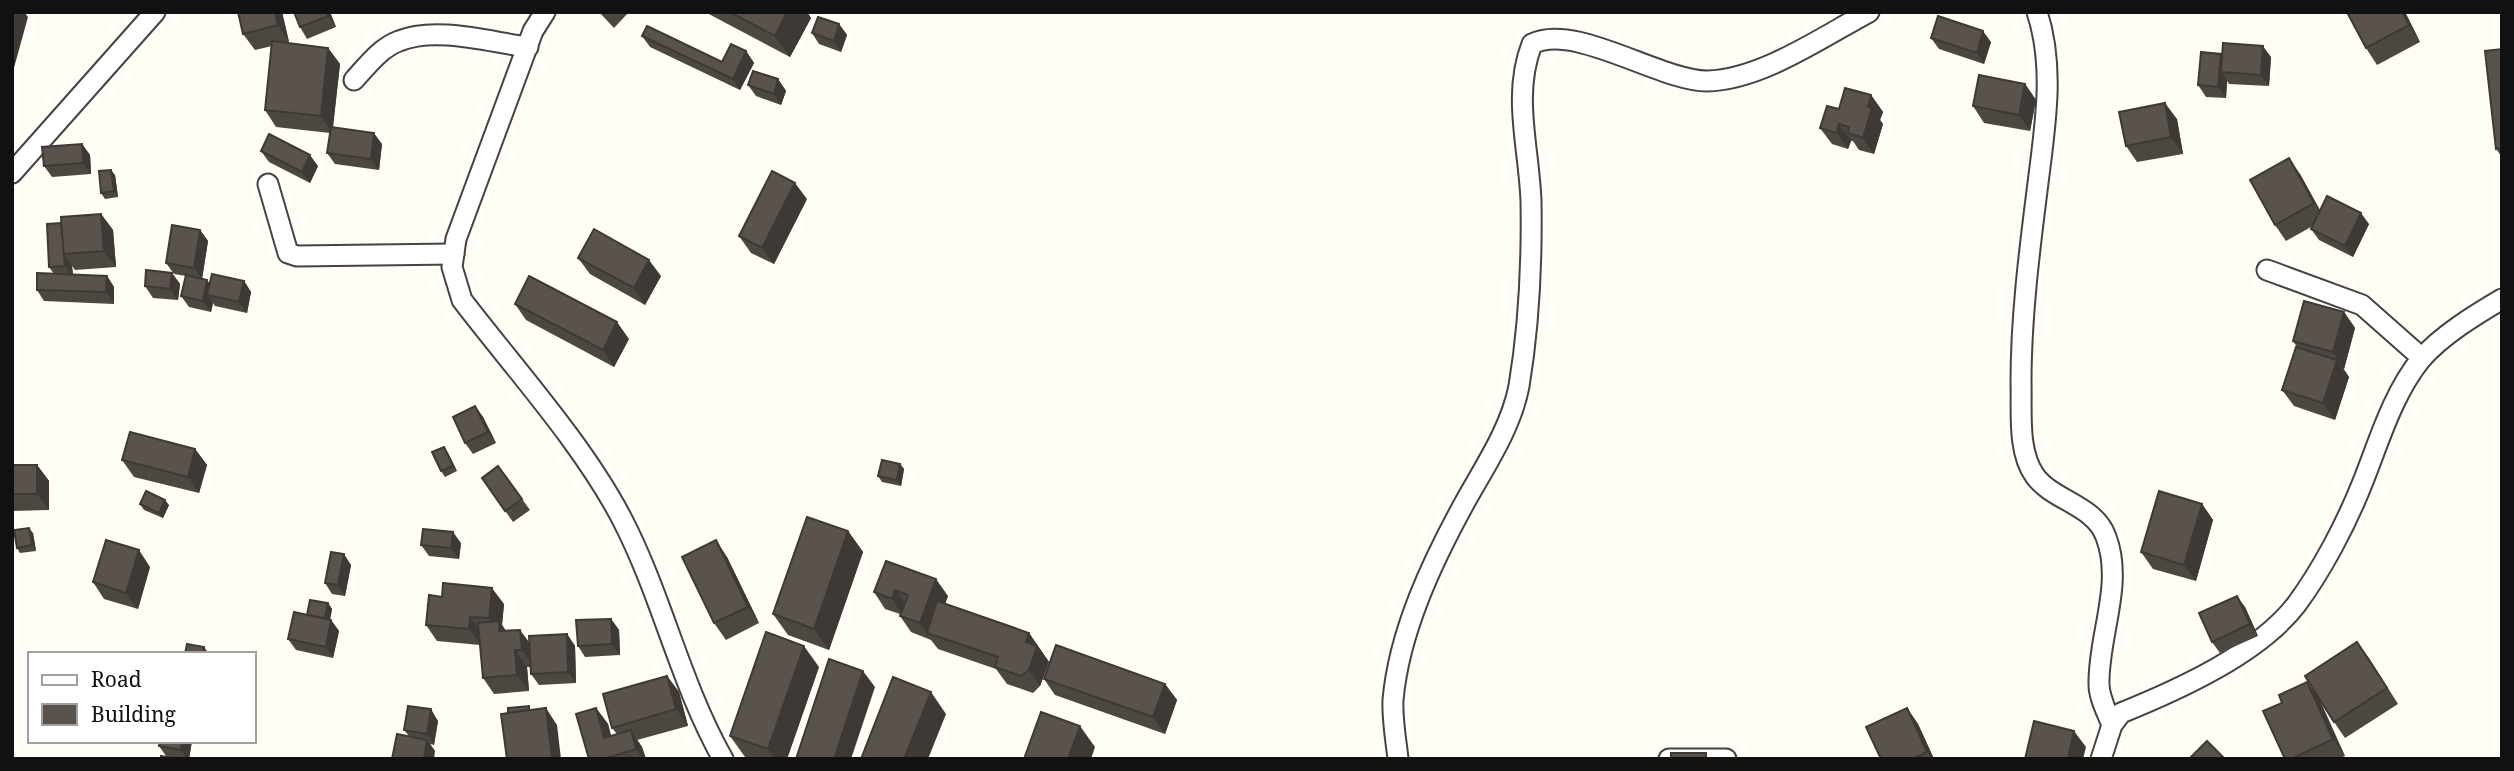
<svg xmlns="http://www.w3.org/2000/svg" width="2514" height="771" font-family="'Noto Serif',serif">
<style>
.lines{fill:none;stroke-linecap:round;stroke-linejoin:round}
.street-casing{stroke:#444;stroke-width:23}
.street{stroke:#fff;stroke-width:19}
.wall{fill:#4d4742}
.shaded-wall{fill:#3f3936}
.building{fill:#5a524d;stroke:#3f3936;stroke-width:2}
</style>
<rect width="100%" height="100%" fill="#fffdf5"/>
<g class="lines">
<g class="street-casing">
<g id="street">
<path d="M545 12 533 31 456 239 452 267 462 300C514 368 583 444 622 519 662 596 680 683 723 759"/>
<path d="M2037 12C2056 70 2044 132 2037 191 2029 254 2021 319 2021 382 2022 410 2017 451 2035 476 2053 501 2095 505 2106 537 2124 584 2098 636 2099 684 2099 698 2107 712 2112 725"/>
<path d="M354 80C367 66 380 48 399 41 436 26 489 42 528 47"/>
<polyline points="12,173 155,12"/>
<polyline points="268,184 288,253 297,256 454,254"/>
<polyline points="2267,270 2362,305 2422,358"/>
<path d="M1398 759C1396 740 1392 719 1393 700 1399 632 1432 562 1465 502 1485 466 1511 428 1519 386 1529 326 1532 262 1531 201 1529 147 1512 95 1532 44 1574 22 1660 81 1707 81 1761 80 1822 37 1869 12"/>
<polyline points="1669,759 1726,759"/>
<path d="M2101 759 2112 725 2121 713C2178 690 2258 654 2296 605 2322 570 2346 524 2362 484 2379 442 2392 395 2421 359 2442 335 2475 315 2502 299"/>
</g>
</g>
<use href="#street" class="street"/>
</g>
<g class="wall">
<polygon points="282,12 289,42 285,43 328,48 340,64 333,128 382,144 379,170 335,164 327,153 330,133 276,127 265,110 272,46 255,50 243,34"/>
<polygon points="294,12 330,12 336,27 307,39 300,27"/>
<polygon points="599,12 629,12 614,28"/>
<polygon points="705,12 807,12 811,18 790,57"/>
<polygon points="2405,12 2420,42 2377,65 2366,48"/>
<polygon points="839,24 847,35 841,52 819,44 812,33"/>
<polygon points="642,36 722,62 746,51 754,63 740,90 650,47"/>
<polygon points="1931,38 1991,42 1984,64 1939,49"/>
<polygon points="2502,49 2502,157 2496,149"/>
<polygon points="2221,54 2222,56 2271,57 2269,86 2229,84 2227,81 2226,98 2206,97 2198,85"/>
<polygon points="778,79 786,91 781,105 756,96 748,85"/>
<polygon points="2025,84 2036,100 2030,131 1984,123 1973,106"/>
<polygon points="1871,95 1883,112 1880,120 1883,124 1874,154 1859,150 1853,141 1851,141 1848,149 1832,144 1820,128 1839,109"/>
<polygon points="2177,119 2183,154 2137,162 2126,146"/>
<polygon points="82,144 90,155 91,174 52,177 44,166"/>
<polygon points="261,151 318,166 310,183 269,162"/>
<polygon points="2300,174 2320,210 2369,224 2353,257 2319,240 2311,229 2311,227 2286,241 2275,225"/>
<polygon points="115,175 118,197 105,199 101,193"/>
<polygon points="807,199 774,264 751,253 739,236"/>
<polygon points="101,214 113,230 116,267 75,270 72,266 73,274 107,276 114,287 114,304 44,301 37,290 54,274 49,267 61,223"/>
<polygon points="200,230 208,241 202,279 210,283 244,281 251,292 247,313 215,306 213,303 211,312 189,307 181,296 186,276 174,274 166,263"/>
<polygon points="578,258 661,276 645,305 590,274"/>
<polygon points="172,273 180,284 178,300 153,298 145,286"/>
<polygon points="515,304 629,339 614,367 526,320"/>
<polygon points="2344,312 2355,328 2344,369 2343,368 2349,377 2335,420 2294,406 2282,390 2297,347 2293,341"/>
<polygon points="475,406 483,417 496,443 473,454 465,443"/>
<polygon points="195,449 207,465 199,493 134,477 122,460"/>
<polygon points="448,453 457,471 445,477 441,471"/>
<polygon points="900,464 904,469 901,486 882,482 878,476"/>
<polygon points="12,465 37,465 49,481 49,510 12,511"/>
<polygon points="498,466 530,510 513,522 482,478"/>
<polygon points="140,504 169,505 163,518 144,510"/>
<polygon points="2202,504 2213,520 2196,581 2153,569 2141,552"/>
<polygon points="848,531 863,552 829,650 788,635 773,614"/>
<polygon points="33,533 36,551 20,553 17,548"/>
<polygon points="461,543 459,559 429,556 421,545"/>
<polygon points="727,557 759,623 726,640 714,623"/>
<polygon points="886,561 948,596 945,604 1029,633 1049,662 1040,686 1033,693 1007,684 996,669 938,649 931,640 911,632 900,616 900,614 885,609 874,592"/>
<polygon points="351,565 345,596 332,594 325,583"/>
<polygon points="150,567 138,609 104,599 93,582"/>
<polygon points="328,603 332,609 330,619 339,631 333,658 296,650 288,639 307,615"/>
<polygon points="504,604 502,625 506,631 529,643 567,634 575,646 576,683 539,685 531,674 530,667 527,667 529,691 494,694 483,678 480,645 437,641 426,625"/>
<polygon points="2245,607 2258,636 2220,653 2212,642"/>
<polygon points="611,619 619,630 620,655 585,657 578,646"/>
<polygon points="2357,642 2398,704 2345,738 2334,722"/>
<polygon points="819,667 787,759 750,759 745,757 730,736"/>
<polygon points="667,676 679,692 688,726 637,740 642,747 646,759 589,759 596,708 608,724 611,736 617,734 612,728"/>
<polygon points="1044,679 1165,684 1177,700 1165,734 1055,695"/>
<polygon points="2307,682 2345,756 2338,759 2285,759 2282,703"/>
<polygon points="1907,708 1918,724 1934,759 1881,759"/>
<polygon points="438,721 434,745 430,744 435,751 409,736 404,730"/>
<polygon points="192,741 189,759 161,759 166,756 159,746"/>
</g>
<g class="shaded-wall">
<polygon points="13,12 24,12 28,17 12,75 12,16"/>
<polygon points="275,12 282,12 289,42 278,25"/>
<polygon points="327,12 330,12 336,27 328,16"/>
<polygon points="787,12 807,12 811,18 790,57 775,36"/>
<polygon points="2402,12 2405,12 2420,42 2409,25"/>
<polygon points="839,24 847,35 841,52 834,41"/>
<polygon points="1983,31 1991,42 1984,64 1977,53"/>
<polygon points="2263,46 2271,57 2269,86 2261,75"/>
<polygon points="328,48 340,64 332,133 321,116"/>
<polygon points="746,51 754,63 740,90 733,79"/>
<polygon points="2221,54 2228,65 2221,72 2227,81 2226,98 2218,87"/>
<polygon points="778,79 786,91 781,105 774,94"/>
<polygon points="2025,84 2036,100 2030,131 2019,115"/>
<polygon points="1871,95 1883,112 1880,120 1883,124 1874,154 1863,138 1868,107"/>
<polygon points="2165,103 2177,119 2183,154 2171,137"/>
<polygon points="1839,124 1851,141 1848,149 1837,133"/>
<polygon points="374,133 382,144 379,170 371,159"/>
<polygon points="82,144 90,155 91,174 83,163"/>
<polygon points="310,155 318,166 310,183 302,172"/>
<polygon points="2289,158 2300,174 2325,220 2314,203"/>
<polygon points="111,170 115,175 118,197 114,191"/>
<polygon points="795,183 807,199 774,264 762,248"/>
<polygon points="2361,213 2369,224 2353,257 2345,246"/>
<polygon points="101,214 113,230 116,267 104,251"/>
<polygon points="200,230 208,241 202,279 194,268"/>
<polygon points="64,255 72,266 73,277 65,266"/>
<polygon points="649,260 661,276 645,305 634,288"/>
<polygon points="172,273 180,284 178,300 170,289"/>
<polygon points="107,276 114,287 114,304 106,292"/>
<polygon points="207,280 215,291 207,295 213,303 211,312 203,301"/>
<polygon points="244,281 251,292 247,313 239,302"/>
<polygon points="2344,312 2355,328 2344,369 2333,352"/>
<polygon points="617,322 629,339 614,367 603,350"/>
<polygon points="2337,360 2349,377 2335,420 2323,403"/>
<polygon points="475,406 483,417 496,443 488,432"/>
<polygon points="444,447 448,453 457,471 453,466"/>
<polygon points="195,449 207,465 199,493 188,477"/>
<polygon points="900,464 904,469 901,486 897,480"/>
<polygon points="37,465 49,481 49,510 37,494"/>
<polygon points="165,500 169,505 163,518 159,513"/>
<polygon points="2202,504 2213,520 2196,581 2184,565"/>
<polygon points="29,528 33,533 36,551 32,545"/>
<polygon points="848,531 863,552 829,650 814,629"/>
<polygon points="453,532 461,543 459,559 451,548"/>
<polygon points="716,540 727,557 759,623 748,607"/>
<polygon points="139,550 150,567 138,609 126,593"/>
<polygon points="344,554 351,565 345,596 338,585"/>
<polygon points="936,579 948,596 933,635 927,633 920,623"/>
<polygon points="492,588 504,604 502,625 510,637 501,635 489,618"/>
<polygon points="895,590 907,606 903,615 892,599"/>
<polygon points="2237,596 2245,607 2258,636 2250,624"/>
<polygon points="328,603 332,609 329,625 325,619"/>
<polygon points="470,617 482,633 481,645 469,629"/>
<polygon points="611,619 619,630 620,655 612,644"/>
<polygon points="331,620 339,631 333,658 326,647"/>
<polygon points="520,630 532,646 534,666 522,650"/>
<polygon points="1029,633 1049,662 1040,686 1029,670 1026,642"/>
<polygon points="567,634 575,646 576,683 568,672"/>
<polygon points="2357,642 2369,658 2398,704 2387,688"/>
<polygon points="804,646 819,667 787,759 775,759 768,749"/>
<polygon points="204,647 209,654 203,654"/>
<polygon points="515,650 527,667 529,691 517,675"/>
<polygon points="863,671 875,687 851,759 834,759"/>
<polygon points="667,676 679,692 688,726 676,709"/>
<polygon points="2307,682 2319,698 2345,756 2333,739"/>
<polygon points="1165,684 1177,700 1165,734 1153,717"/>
<polygon points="931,692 946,714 928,759 904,759"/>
<polygon points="546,708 557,725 561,759 552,759"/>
<polygon points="596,708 608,724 616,754 604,738"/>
<polygon points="1907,708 1918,724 1934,759 1932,759 1927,752"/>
<polygon points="431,709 438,721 434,745 427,734"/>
<polygon points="1080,726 1095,747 1091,759 1068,759"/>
<polygon points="631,730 642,747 646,759 643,759 636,749"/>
<polygon points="2074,731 2086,747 2083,759 2068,759"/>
<polygon points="427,740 435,751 434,759 424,759"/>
<polygon points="182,741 192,741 189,759 187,759 181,750"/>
</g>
<g class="building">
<polygon points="238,12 275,12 278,25 243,34"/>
<polygon points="294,12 327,12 328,16 300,27"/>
<polygon points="730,12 787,12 775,36"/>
<polygon points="2351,12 2402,12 2409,25 2366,48 2348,14"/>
<polygon points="1938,16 1983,31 1977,53 1931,38"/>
<polygon points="818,17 839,24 834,41 812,33"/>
<polygon points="647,26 722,62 731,44 746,51 733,79 642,36"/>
<polygon points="272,41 328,48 321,116 265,110"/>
<polygon points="2223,43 2263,46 2261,75 2221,72"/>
<polygon points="2502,49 2502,148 2496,149 2485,51"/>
<polygon points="2201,52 2221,54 2218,87 2198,85"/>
<polygon points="753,71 778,79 774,94 748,85"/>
<polygon points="1979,75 2025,84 2019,115 1973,106"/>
<polygon points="1845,88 1871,95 1868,107 1872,108 1863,138 1848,133 1849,127 1839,124 1837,133 1820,128 1827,106 1839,109"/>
<polygon points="2165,103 2171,137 2126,146 2119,112"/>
<polygon points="331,127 374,133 371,159 327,153"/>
<polygon points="269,134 310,155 302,172 261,151"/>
<polygon points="82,144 83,163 44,166 42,147"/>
<polygon points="2289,158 2314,203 2275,225 2250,180"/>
<polygon points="111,170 114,191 101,193 99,171"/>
<polygon points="772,171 795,183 762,248 739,236"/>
<polygon points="2327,196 2361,213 2345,246 2311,229"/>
<polygon points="101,214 104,251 63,254 61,217"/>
<polygon points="61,223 65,266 49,267 47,224"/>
<polygon points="172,225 200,230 194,268 166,263"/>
<polygon points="594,229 649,260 634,288 578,258"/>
<polygon points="146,270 172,273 170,289 145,286"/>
<polygon points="37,273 107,276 106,292 37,290"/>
<polygon points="212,274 244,281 239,302 207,295"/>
<polygon points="186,275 207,280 203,301 181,296"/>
<polygon points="529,276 617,322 603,350 515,304"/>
<polygon points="2304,301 2344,312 2333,352 2293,341"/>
<polygon points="2296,347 2337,360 2323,403 2282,390"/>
<polygon points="475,406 488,432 465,443 453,417"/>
<polygon points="130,432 195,449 188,477 122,460"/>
<polygon points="444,447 453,466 441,471 432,452"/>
<polygon points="882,460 900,464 897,480 878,476"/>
<rect x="12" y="465" width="25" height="29"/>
<polygon points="498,466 522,499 505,511 482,478"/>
<polygon points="146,491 165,500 159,513 140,504"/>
<polygon points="2159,491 2202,504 2184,565 2141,552"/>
<polygon points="807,517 848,531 814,629 773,614"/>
<polygon points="29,528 32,545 17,548 14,530"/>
<polygon points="423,529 453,532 451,548 421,545"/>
<polygon points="106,540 139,550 126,593 93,582"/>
<polygon points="716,540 748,607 714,623 682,557"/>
<polygon points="331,552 344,554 338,585 325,583"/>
<polygon points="886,561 936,579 920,623 900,616 908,595 895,590 892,599 874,592"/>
<polygon points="443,583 492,588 489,618 470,617 469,629 426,625 429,595 442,597"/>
<polygon points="2237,596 2250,624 2212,642 2199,613"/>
<polygon points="310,600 328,603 325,618 307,615"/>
<polygon points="937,601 1029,633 1026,642 1037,646 1029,670 1021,676 995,667 998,657 927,633"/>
<polygon points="294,612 331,620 326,647 288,639"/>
<polygon points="611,619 612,644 578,646 576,620"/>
<polygon points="499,621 499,631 520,630 522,650 515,650 517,675 483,678 478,623"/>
<polygon points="766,632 804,646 768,749 730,736"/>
<polygon points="567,634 568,672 531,674 529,636"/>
<polygon points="2357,642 2387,688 2334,722 2305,676"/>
<polygon points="187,644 204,647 203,654 185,654"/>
<polygon points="1056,645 1165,684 1153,717 1044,679"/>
<polygon points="829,659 863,671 834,759 796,759"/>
<polygon points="667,676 676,709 612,728 603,694"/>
<polygon points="893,677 931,692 904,759 861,759"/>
<polygon points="2307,682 2333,739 2291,759 2285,759 2263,711 2282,703 2279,695"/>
<polygon points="408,706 431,709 427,734 404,730"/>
<polygon points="529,706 529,710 508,713 508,708"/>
<polygon points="546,708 552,759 507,759 501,714"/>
<polygon points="596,708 604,738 631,730 636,749 604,759 589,759 576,714"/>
<polygon points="1907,708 1927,752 1912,759 1881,759 1866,727"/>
<polygon points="1041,712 1080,726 1068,759 1024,759"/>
<polygon points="2034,721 2074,731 2068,759 2025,759"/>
<polygon points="397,734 427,740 424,759 392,759"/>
<polygon points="160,741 182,741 181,750 159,746"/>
<polygon points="2207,741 2225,759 2189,759"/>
<rect x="1671" y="753" width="35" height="6"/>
<polygon points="161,756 179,759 161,759"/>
</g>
<rect width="2514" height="771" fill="none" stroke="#111111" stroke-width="28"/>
<rect x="28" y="652" width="228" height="91" fill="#ffffff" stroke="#a0a0a0" stroke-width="2"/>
<rect x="42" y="675" width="35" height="10" fill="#ffffff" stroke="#a0a0a0" stroke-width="2"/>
<text x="91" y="687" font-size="21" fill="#111111">Road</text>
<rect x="42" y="704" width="35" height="21" fill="#5a524d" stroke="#a0a0a0" stroke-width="2"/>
<text x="91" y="722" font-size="21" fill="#111111">Building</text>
</svg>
